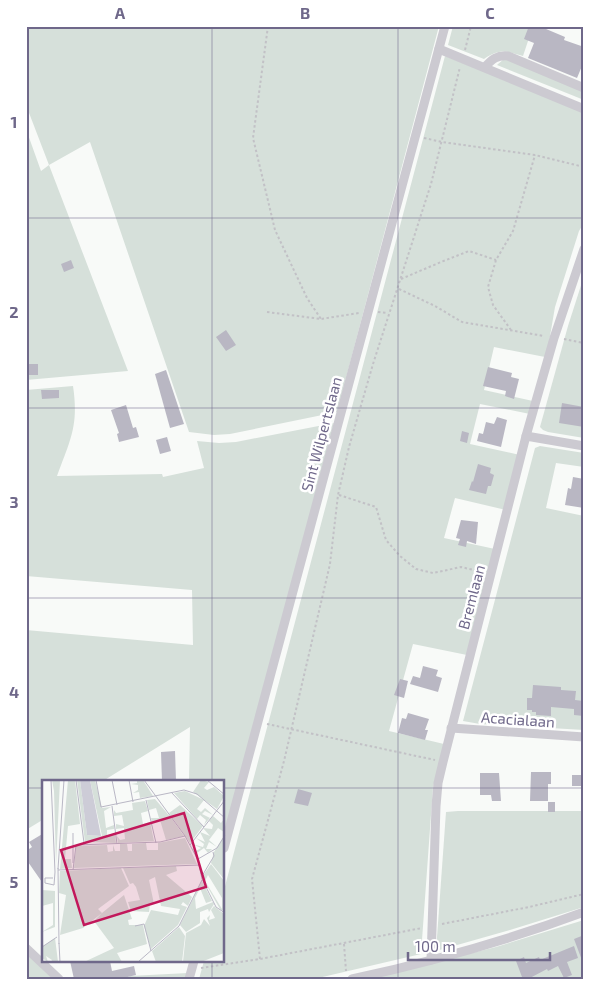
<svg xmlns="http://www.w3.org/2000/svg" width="610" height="1005" font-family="'Exo 2',sans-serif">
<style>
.green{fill:#d6e0da}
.building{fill:#b9b7c3}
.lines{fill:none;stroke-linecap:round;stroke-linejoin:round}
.path{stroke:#c2c1c6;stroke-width:2;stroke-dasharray:2.5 2.5;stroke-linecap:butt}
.minor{stroke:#cccad1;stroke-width:9}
.grid{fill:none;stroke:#6f688a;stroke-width:1;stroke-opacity:0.55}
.labels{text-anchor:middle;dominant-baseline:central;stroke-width:5;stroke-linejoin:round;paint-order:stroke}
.street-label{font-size:15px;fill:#6f688a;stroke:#fff}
.inset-road{fill:none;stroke:#b9b7c5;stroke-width:1}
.view{fill:#c2185b;fill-opacity:0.15;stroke:#c2185b;stroke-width:2.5}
.inset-edge{fill:none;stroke:#6f688a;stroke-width:2.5}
.neatline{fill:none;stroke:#6f688a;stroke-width:2}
.grid-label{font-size:16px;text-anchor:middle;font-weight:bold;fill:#6f688a}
</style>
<rect width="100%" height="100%" fill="#f8faf8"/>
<g class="green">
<polygon points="26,26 439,26 337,412 230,434 214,435 189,432 90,142 49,165 128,371 26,380 26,129 41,171 49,165 26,105"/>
<path d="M453 26H533L523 56C506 51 500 48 484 59L448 45Z"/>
<polygon points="445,56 584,111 584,223 579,231 555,307 549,342 545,357 494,347 484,390 533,401 530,414 480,404 470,444 520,455 506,510 455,498 444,538 495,549 467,655 413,644 389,731 444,744 433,787 421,954 314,979 199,979 204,961 224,961 224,890"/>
<polygon points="505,58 584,91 584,100 497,65"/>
<polygon points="584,276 584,438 548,432 543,430 540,427 568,326"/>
<path d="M73 386C79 426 70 440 57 476L162 474 163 477 204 468 197 441 219 443 236 442 334 423 227 828 224 827V781H189L190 727 103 781H44V819L26 830V630L193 645 192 590 26 576V390Z"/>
<polygon points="540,446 584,453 584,467 556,463 546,508 584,516 584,730 480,724 463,721 535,448"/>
<polygon points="458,811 584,811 584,907 510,930 436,951 446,812"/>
<polygon points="584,920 584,979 369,979 496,947"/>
<polygon points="26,953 53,979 26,979"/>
<polygon points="188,973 186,979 123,979 130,976"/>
</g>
<g class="building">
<polygon points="529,26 539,26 565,37 564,40 584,47 584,67 582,66 577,78 528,58 534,43 524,39"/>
<polygon points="71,260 74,268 64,272 61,264"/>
<polygon points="226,330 236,345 226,351 216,337"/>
<rect x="26" y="364" width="12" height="11"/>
<polygon points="488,367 512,373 511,377 519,379 514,399 505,396 506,391 483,386"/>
<polygon points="166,370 184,424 170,428 155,374"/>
<polygon points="41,390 59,390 59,398 42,399"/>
<polygon points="562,403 584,407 584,427 559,423"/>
<polygon points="126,405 133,428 136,427 139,437 119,442 117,434 119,433 111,410"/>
<polygon points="497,417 507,420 501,447 477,441 479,433 483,434 486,422 494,424"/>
<polygon points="462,431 469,433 467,443 460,441"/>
<polygon points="167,437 171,451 160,454 156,440"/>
<polygon points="478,464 491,468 490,473 494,475 491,486 488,486 486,494 469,490 472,481 473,482"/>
<polygon points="573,477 584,479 584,508 565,505 568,488 571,489"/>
<polygon points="461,520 478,522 476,544 467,541 466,547 458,545 460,539 456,538"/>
<polygon points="423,666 438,670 436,676 442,678 438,692 410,684 413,676 420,678"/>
<polygon points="400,679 408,681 404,698 394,695"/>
<polygon points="533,685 561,687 561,690 576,691 575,700 584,701 584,716 574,715 574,709 551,707 551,716 536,715 536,712 532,712 532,710 527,710 527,698 532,698"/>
<polygon points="408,713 429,719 425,730 428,730 425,740 398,733 402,718 406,719"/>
<polygon points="175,751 176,781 162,781 161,752"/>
<polygon points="531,772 551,772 551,784 548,784 548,801 530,801"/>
<polygon points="480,773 499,773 501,801 492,801 491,795 480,795"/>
<rect x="572" y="775" width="12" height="11"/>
<polygon points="298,789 312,793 308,806 294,803"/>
<rect x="548" y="802" width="7" height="10"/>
<polygon points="44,833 44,885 26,859 26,851 32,847 29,842"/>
<polygon points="584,935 584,963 583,963 574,939"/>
<polygon points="574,946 578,958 567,962 572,975 564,978 558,966 548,971 547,969 528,979 522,977 516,961 524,957 526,963 539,957 540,960"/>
<polygon points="70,961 110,961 112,971 134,966 136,975 119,979 74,979"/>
</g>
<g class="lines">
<g class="path">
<polyline points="268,26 253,138 275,230 307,298 321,319"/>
<polyline points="465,50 471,26"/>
<polyline points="424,138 442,142 535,155 584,167"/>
<polyline points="401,279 441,262 469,251 496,260"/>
<polyline points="399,289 435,306 462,322 544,336"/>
<polyline points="267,312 321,319 359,313"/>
<polyline points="378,312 388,313"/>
<polyline points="511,330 493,305 488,287 496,260 513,231 535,155"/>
<polyline points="564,339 584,343"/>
<polyline points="339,495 376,507 386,540 400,556 416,569 433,573 461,567 482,572"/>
<polyline points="267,724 435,760"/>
<polyline points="442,924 529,907 584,894"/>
<polyline points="344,944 346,971"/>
<polyline points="260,959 252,879 284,761 330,564 338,495 349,447 373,364 431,184 460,67"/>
<polyline points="201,968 260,959 422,928"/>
</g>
<g class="minor">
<polyline points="439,49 584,109"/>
<path d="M485 67C492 59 497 55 508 56L584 88"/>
<polyline points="526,436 584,446"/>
<polyline points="451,728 584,737"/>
<polyline points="224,848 445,26"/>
<polyline points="26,948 59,979"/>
<polyline points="431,960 436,806 438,783 443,762 526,436 554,338 584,249"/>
<polyline points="189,979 194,961"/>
<path d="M352 979C431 962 509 940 584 912"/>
</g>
</g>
<path class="grid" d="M212 26V781M398 26V979M26 218H584M26 408H584M26 598H584M26 788H44M224 788H584M212 961V979"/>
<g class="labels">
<g class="street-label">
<text transform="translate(321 434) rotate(-75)">Sint Wilpertslaan</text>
<text transform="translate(471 597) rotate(-75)">Bremlaan</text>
<text transform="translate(518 719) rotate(4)">Acacialaan</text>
</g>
</g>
<g transform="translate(42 780)">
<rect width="182" height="182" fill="#f8faf8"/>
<path d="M10 0H18L14 84 12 11ZM26 0H33L38 44 26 46 23 79H29L30 88 18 89ZM35 0H38L45 55 60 56 48 0H53L60 28 69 27 62 31 64 48 72 45V49L65 50V56L73 55 74 63 43 62ZM95 0H101L111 16 98 18 97 12 91 13 96 10V5L89 4 95 3ZM159 0 167 2 162 8 165 10 172 7 182 16 175 29 151 12ZM143 11 162 20 155 29 159 32 163 28 171 35 163 31 160 34 168 38 162 45 164 40 158 35 155 39 132 13ZM113 19 130 39 142 56 124 60 118 40 110 43 109 38H117L114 28 107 30 105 20ZM103 21 106 31 99 33 101 44 108 42 112 61 76 63 75 56 78 60 83 59 82 48 74 49V44L82 46 80 35 72 36V30L74 33 91 30 90 23ZM138 25 161 46 148 63 127 33ZM171 36 179 43 182 39V52L176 48 167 60 175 67 167 62 164 69H170L166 73 162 68 155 73V77L150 68 154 71 159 68 150 64 161 67 162 64 154 58 163 62 158 52 168 56 161 48 170 49 171 45 167 41ZM182 56V99L169 83 172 72ZM143 58 155 84 32 88 34 66 65 65 66 72 71 71V65L73 71H78V64H85L86 71H90V64L104 63 105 70H116V63ZM169 84 182 101 183 129 179 131 160 97ZM166 95 180 118V129L163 101ZM134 86 135 91 124 95 150 117 146 126 141 122 139 125 145 127 136 145 109 169 102 146 109 130 136 135 138 129 119 126 113 97 107 100 112 124H108L107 132 89 131 86 122 98 120 94 107 91 103 88 104 81 88ZM79 88 87 106 56 129 60 133 82 115 90 139 86 140 87 145H101L105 164 75 173 80 182H42L72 168 52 141 60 133 41 148 18 155 24 115 17 113 18 91ZM160 101 170 121 164 123 158 108 153 118 154 129 171 122 172 124 167 132 166 129 158 132V143L144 152 138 145ZM0 110 13 111V147L0 152 11 145V123L0 126ZM172 126 182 134V173L159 182H141L144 153 159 145 162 139 168 146 165 138 168 135 167 140 173 138 169 130ZM137 147 143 156 140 182H114L110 171ZM13 158 16 182H9L10 180 4 176 6 182 0 178V167Z" fill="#d6e0da" fill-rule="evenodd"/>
<path d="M38 0H48L59 56 45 55Z" fill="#cdccd7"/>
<path class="inset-road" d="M9 0 13 92 12 105 3 103V98H11M34 0 42 63M54 0 59 27 142 10 155 14 183 38M70 0 75 25M87 0 91 22M102 0 143 56 156 80 160 99 174 127 183 133M165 0 183 15M129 12 162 47M104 20 114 63M70 26 75 64M148 65 183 20M156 79 175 68 183 55M31 83V53M16 88 17 164M16 89 22 0M16 90 158 85M31 90 34 65 118 62 143 56M160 96 172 76 171 72M93 146 102 144 109 171M17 163 18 182M0 167 15 157M96 182 137 146 160 100"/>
<path class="view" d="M142 33 164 107 42 145 19 70Z"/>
<rect width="182" height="182" class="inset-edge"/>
</g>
<rect width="610" height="1005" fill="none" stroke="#ffffff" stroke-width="55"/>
<path d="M408 952v8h142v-8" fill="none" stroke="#6f688a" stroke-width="2.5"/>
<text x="415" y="952" font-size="15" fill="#6f688a" stroke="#ffffff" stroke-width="4" paint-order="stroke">100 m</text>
<rect x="28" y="28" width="554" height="950" class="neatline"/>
<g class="grid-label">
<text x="120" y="19">A</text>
<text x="305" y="19">B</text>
<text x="490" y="19">C</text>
<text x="14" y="128">1</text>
<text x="14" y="318">2</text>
<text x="14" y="508">3</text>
<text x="14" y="698">4</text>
<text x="14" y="888">5</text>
</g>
</svg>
